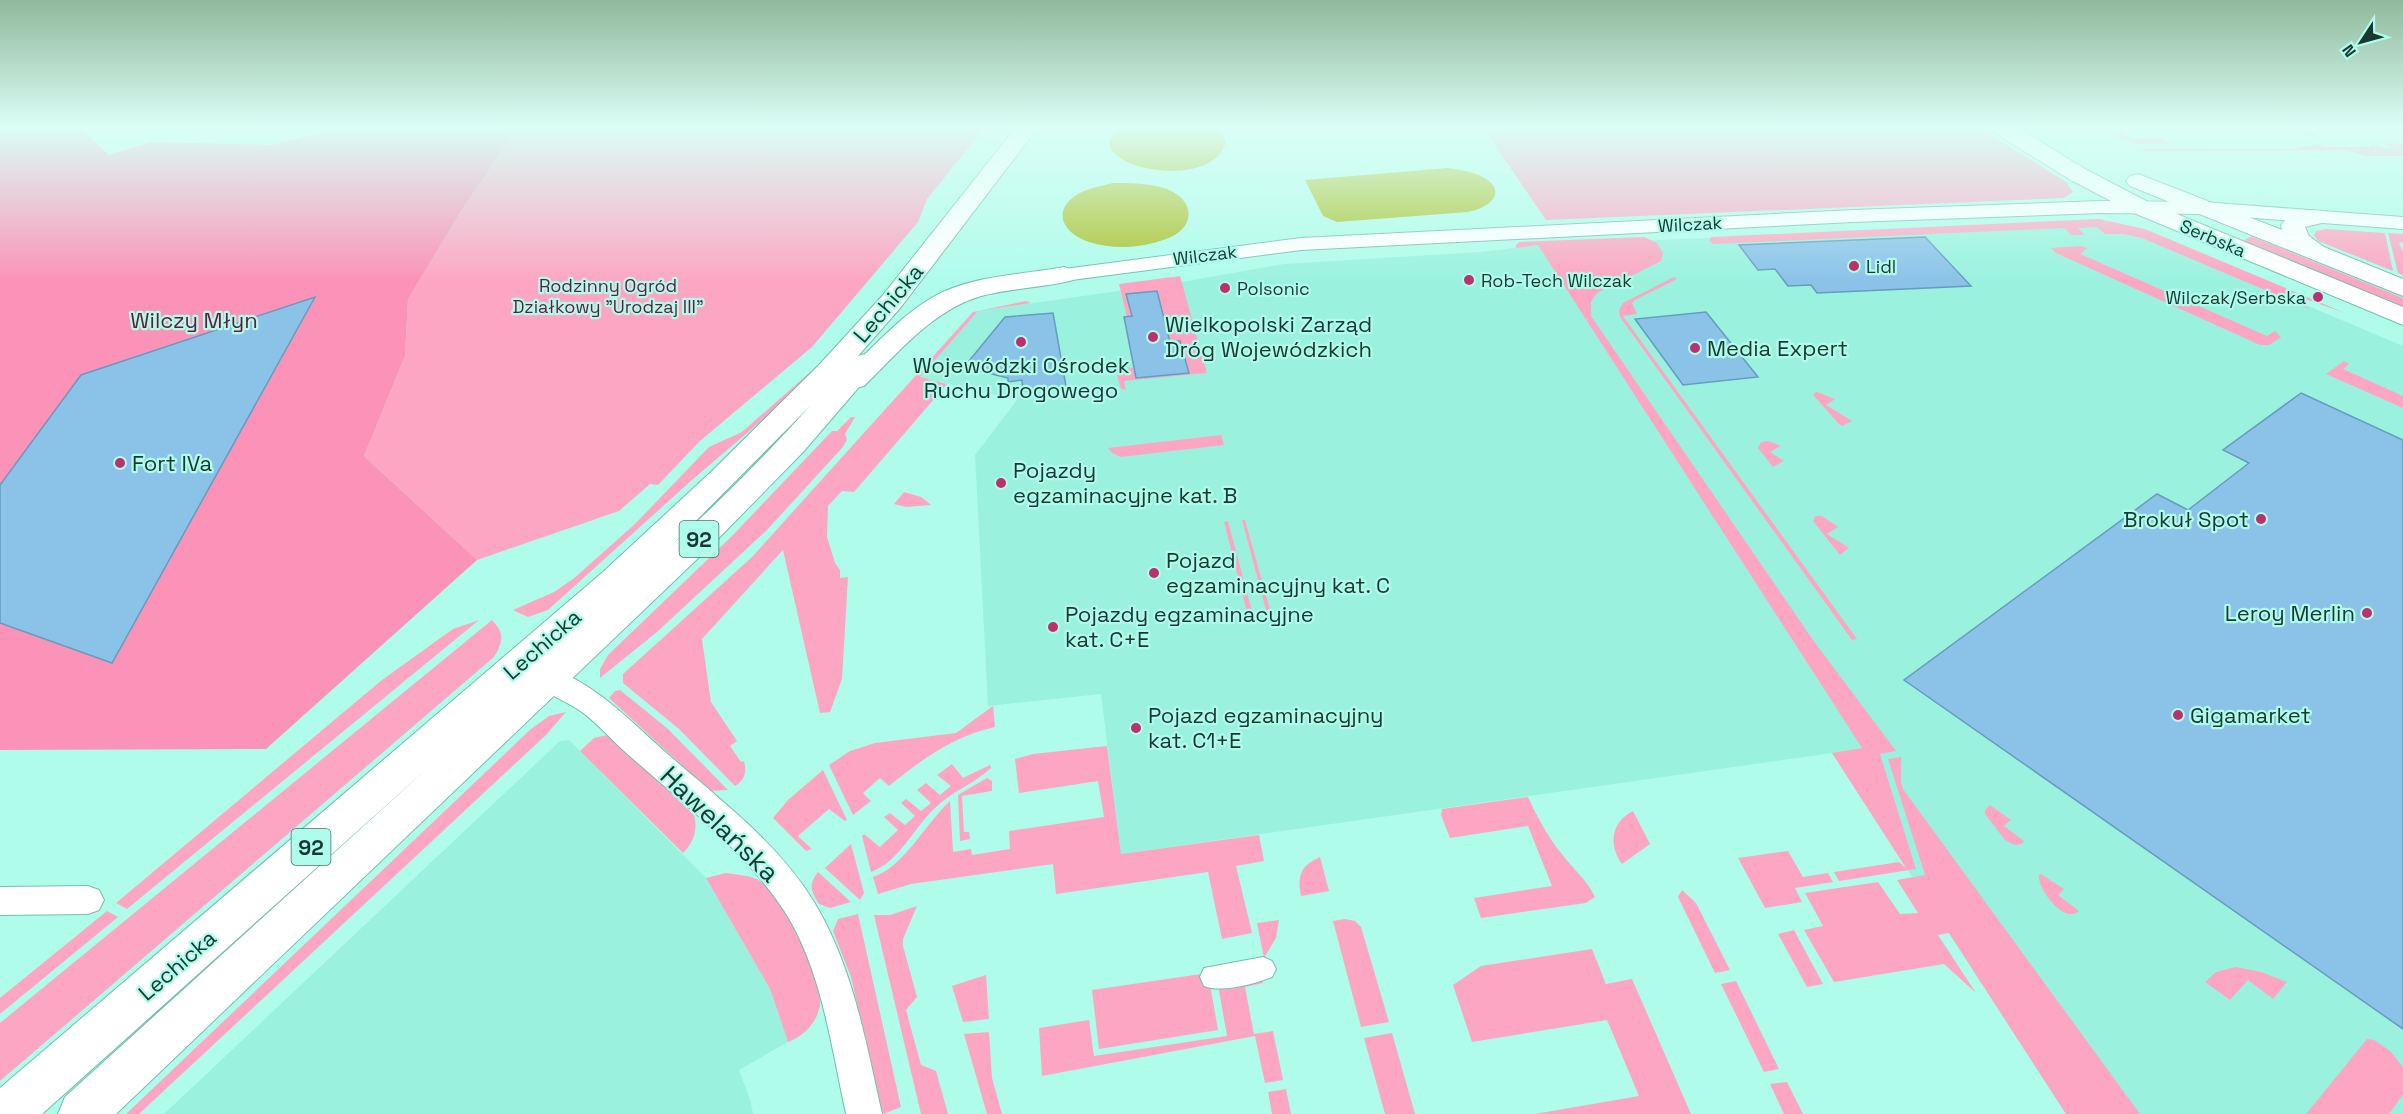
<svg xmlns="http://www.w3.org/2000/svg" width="2403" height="1114" font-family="'Space Grotesk',sans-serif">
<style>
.built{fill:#9af2de}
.green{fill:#fda6c3}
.forest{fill:#fb92b7}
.water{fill:#abc12b}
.building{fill:#8ac2e8;stroke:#659cc0;stroke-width:1.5}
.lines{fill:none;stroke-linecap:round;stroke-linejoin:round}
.pedestrian-casing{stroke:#72bead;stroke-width:2}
.minor-casing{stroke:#72bead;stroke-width:2}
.tertiary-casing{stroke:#72bead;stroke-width:2}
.primary-casing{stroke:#72bead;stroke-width:2}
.pedestrian{fill:#fff;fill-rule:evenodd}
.minor{fill:#fff;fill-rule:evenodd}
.tertiary{fill:#fff;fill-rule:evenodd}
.primary{fill:#fff;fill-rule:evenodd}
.poi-dot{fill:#ba316e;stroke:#affcea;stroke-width:2}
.labels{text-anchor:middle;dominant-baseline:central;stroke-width:4.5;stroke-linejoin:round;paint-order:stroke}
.far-street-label{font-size:18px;fill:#193832;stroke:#affcea}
.far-poi-label{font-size:18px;fill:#193832;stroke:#affcea;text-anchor:start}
.far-park-label{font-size:18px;fill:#69183c;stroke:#affcea}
.shield{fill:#affcea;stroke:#467369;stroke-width:1.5}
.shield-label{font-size:21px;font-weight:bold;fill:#193832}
.street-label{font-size:22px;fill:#193832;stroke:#affcea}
.park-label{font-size:22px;fill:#69183c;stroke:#affcea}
.poi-label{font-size:22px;fill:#193832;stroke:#affcea;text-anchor:start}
.near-street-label{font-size:27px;fill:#193832;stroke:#affcea}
</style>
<rect width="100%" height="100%" fill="#affcea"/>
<g class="built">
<polygon points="2088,222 2148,238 2403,346 2403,1114 2066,1114 1832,753 1121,854 1101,694 988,706 975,455 1017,400 919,377 978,311 1182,282 1284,264 1481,252 1538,245"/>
<polygon points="569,740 706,878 770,989 788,1042 739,1070 750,1099 753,1114 164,1114 560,741"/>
</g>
<g class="green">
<polygon points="519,126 986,126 927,199 918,222 812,347 700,441 658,485 650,484 619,511 477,560 364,456 405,356 408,299 463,208"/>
<polygon points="1482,126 1976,126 2066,182 2073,192 2064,198 1546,220"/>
<polygon points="2107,126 2116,126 2130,139 2162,138 2169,144 2136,144 2114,135 2120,133"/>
<path d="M2291 126H2363L2374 130H2310L2318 137C2306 137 2300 132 2291 126Z"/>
<path d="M2403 143V156H2366L2347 150 2145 151 2141 149H2293L2318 144 2324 147H2369L2371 144C2379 144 2382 149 2393 149L2386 144Z"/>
<polygon points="2099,219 2145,229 2345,313 2294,295 2290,296 2310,309 2345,324 2142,238 2124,234 2105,234 2097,227 2078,228 2085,235 2072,235 2064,228 1713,244 1709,240 1711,237"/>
<polygon points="2326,229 2385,233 2393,271 2318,241 2314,235 2316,231"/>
<polygon points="2388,233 2403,234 2403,242 2399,243 2403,252 2403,275 2398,273"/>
<polygon points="2251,236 2403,298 2403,311 2239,244"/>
<polygon points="1644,237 1657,243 1663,253 1661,261 1597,293 1591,302 1591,316 1813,640 1896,751 1880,754 1916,869 1839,881 1834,872 1899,862 1906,868 1832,753 1862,748 1538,245 1516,248 1516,245 1519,242"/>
<polygon points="2080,246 2088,248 2080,254 2267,336 2275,331 2281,337 2269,345 2260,345 2056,253 2051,248"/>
<polygon points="1180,276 1207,373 1124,381 1126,390 1121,389 1117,375 1123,369 1133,368 1136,378 1189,373 1180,341 1170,342 1157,291 1127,294 1132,316 1127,317 1119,284"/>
<polygon points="1674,277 1677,279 1635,300 1632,303 1637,314 1623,316 1857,639 1852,640 1620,317 1619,310 1623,303"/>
<path d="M1026 301 1031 303 978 311 920 377 947 384 854 492 842 491 828 506 827 537 835 563 840 570V578L848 577 842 679 830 712 820 713 783 550 702 639 711 702 737 741 730 746 741 762 744 761C747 772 745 780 735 786L679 729 623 683V674L752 557 973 312Z"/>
<polygon points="826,358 774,410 692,480 548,610 528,617 513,610 554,592 573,579 635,524 709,447 742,432"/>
<polygon points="2344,361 2349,364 2343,369 2403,396 2403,408 2326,374"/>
<polygon points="1817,392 1835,399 1826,405 1852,421 1842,426 1839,424 1814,396 1814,393"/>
<polygon points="851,417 855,417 845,434 847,440 842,448 767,530 657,632 600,678 600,669 608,655 732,536 832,431 837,431"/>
<polygon points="1221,435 1224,445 1121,457 1112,453 1108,448"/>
<polygon points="1768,441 1781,446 1770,452 1784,461 1773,467 1758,448 1761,442"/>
<polygon points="904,492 921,497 931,505 906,507 894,504"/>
<polygon points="1815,516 1822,516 1838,527 1827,534 1849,548 1840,555 1813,521"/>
<polygon points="1242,520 1245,520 1271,613 1267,614"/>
<polygon points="1228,521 1253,615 1248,616 1224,522"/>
<polygon points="479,620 127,909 116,903 382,680 453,629"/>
<path d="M492 620C505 633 503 642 494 657L0 1081V1023Z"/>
<polygon points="620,690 668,729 728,790 710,791 609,698 615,691"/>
<path d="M993 706 995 727C954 736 921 760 889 786L880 778 863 793 871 801 853 815 829 765 850 751 875 743 956 733Z"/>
<polygon points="566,712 546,735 139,1114 126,1114 531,729 549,716"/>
<path d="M607 735 611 736 694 815C698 829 694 842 683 853L580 751 594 738Z"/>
<path d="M1107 746 1121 854 1259 835 1264 861 1236 866 1252 933 1222 939 1208 872 1056 894 1053 864 911 884 878 894 873 877C904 867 925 824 950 801L953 852 971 849 972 855 1010 849 1009 831 1104 817 1098 781 1019 793 1015 759 1033 754Z"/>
<polygon points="1901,757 1901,782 1903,789 2140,1114 2066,1114 1949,933 1938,935 1976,993 1944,964 1834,982 1804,930 1823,926 1805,893 1878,882 1900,914 1918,913 1897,880 1925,875 1888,759"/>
<path d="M952 764 963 778 990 765 991 768C974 784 952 791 934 809 912 830 900 861 871 872L862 836 864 834 880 847 898 830 884 817 890 813 905 825 915 816 901 803 906 799 921 811 931 803 917 790 926 783 940 795 951 786 937 775Z"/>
<polygon points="823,770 847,820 845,821 829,809 798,836 812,849 806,851 773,818 788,800"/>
<polygon points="987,778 992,781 992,791 962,796 964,832 969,832 970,839 960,841 958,795"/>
<path d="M1528 797C1537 816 1547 836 1561 853 1573 869 1587 880 1595 897L1586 903 1481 918 1474 898 1552 886 1528 826 1450 838 1441 815 1442 809Z"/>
<polygon points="1990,805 2011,820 2004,826 2024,841 2022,844 2014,845 2005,840 1985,814 1985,810"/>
<path d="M1633 811 1650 844 1622 864C1608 845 1611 822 1633 811Z"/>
<polygon points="851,844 864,893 860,900 825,868"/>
<polygon points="1788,851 1803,877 1828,873 1833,882 1795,888 1802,902 1765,908 1738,858"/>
<path d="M1320 857 1329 891 1301 896C1297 876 1300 866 1320 857Z"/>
<path d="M818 872 851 902 830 908 819 904C811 891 808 885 818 872Z"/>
<path d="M726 873C738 875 752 875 762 882 783 896 823 980 820 1005 817 1023 804 1036 788 1042L770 989 706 878Z"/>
<path d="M2041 874 2064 889 2058 895 2079 911C2064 925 2037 888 2039 875Z"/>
<polygon points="1682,890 1696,903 1730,970 1715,973 1678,897"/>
<polygon points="917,906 903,939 903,946 917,997 906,1010 921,1065 936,1071 948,1114 921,1114 874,915 890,915"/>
<polygon points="107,911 118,917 0,1014 0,998"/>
<polygon points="858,914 901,1107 883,1114 851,977 833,931 838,919"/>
<polygon points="1345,919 1355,921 1361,927 1389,1022 1361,1027 1333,921"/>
<polygon points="1279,920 1276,938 1264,958 1257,923"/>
<polygon points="1794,930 1823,984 1807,987 1778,934"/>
<polygon points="1592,949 1606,984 1632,979 1691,1114 1535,1114 1639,1096 1607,1020 1472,1042 1453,985 1481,966"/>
<polygon points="2236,967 2261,972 2287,982 2273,999 2248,980 2230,1000 2205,982 2216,972"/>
<polygon points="1208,973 1218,1030 1099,1049 1092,990"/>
<polygon points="986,975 989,1019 963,1022 952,986"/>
<polygon points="1262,978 1263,983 1245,987 1254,1034 1273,1031 1283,1080 1265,1083 1255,1036 1042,1076 1039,1028 1089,1020 1094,1056 1227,1036 1218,985"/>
<polygon points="1736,981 1779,1069 1764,1072 1721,984"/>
<polygon points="989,1032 992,1078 1002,1114 987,1114 964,1034"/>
<polygon points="1392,1033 1415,1114 1385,1114 1364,1038"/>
<polygon points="2367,1039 2374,1040 2390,1051 2403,1067 2403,1095 2389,1114 2306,1114"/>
<polygon points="1787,1082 1803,1114 1784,1114 1770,1084"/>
<polygon points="1286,1089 1291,1114 1272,1114 1268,1092"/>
</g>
<polygon class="forest" points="0,126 78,126 109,155 152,142 271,145 349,126 519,126 463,208 408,299 405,356 364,456 477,560 266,749 0,750"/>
<g class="water">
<path d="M1124 126H1213L1222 133 1226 141C1213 198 1064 162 1124 126Z"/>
<path d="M1448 168C1460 170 1470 171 1481 176 1510 191 1490 208 1468 212L1337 222 1323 216 1305 180Z"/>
<path d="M1113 183C1131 183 1149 183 1167 189 1197 201 1195 229 1166 239 1141 248 1115 250 1089 242 1064 234 1050 211 1078 194 1088 188 1101 186 1113 183Z"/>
</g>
<g class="building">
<polygon points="1925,237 1971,286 1817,293 1811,285 1788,286 1775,269 1758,270 1739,245"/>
<polygon points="1157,291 1170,342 1180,341 1189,373 1136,378 1124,317 1132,316 1126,294"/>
<polygon points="315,297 112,663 0,623 0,485 81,375"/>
<polygon points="1706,312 1758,377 1683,385 1635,319"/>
<polygon points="1053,313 1066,386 1023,391 1022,380 1008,382 1008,378 964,367 1005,317"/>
<polygon points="2301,393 2403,440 2403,1029 1904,680 2157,494 2188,510 2249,463 2223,450"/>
</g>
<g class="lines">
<g class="pedestrian-casing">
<path id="pedestrian" d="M1263 957 1272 961 1276 969 1272 977C1254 984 1222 993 1204 986L1200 977 1204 968Z"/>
</g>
<g class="minor-casing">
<g id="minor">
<polygon points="2100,201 2203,202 2403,217 2403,229 2203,214 2100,213 1853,222 1301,250 1064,281 1057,279 1054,275 1057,271 1064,269 1301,238 1853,210"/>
<path d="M549 668C594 682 629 720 663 750 716 797 777 841 814 902 853 966 866 1043 882 1114H846C832 1050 823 979 791 922 752 855 680 801 623 750 609 737 595 721 579 710 565 700 543 694 535 679L539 671Z"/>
<polygon points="88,886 99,890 104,900 99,910 88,914 0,915 0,887"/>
</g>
</g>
<g class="tertiary-casing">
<g id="tertiary">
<polygon points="1989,126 2015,126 2085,169 2150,203 2403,307 2403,325 2134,213 2069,179 1992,131"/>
<path d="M2138 174 2282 230 2281 225C2290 212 2311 208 2326 212L2329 217 2326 222 2305 227 2309 236 2324 247 2403 279V296L2130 186 2126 181 2130 176Z"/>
</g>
</g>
<g class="primary-casing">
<path id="primary" d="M1017 126H1039L901 307 858 356 865 354C886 334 907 312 933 297 972 275 1021 275 1064 267L1073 270 1077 275 1073 280C1043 288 1011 288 981 296 933 310 899 352 864 386L859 387 804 451 714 543 116 1114H58L65 1097 430 766 42 1114H0V1088L603 572 711 472 819 365 883 295ZM811 405C767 454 720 501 671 546Z"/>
</g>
<use href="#pedestrian" class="pedestrian"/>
<use href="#minor" class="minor"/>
<use href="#tertiary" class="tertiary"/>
<use href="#primary" class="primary"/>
</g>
<linearGradient id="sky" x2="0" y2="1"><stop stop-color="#8fb99c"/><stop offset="0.45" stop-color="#dbfef6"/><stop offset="1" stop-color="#dbfef6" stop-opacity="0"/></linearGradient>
<rect width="2403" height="282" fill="url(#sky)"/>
<g class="poi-dot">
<circle cx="1854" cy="266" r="6"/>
<circle cx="1469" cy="280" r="6"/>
<circle cx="1225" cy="288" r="6"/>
<circle cx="2318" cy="297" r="6"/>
<circle cx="1153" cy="337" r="6"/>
<circle cx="1021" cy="342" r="6"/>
<circle cx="1695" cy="348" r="6"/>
<circle cx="120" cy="463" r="6"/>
<circle cx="1001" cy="483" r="6"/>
<circle cx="2261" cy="519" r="6"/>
<circle cx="1154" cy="573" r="6"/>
<circle cx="2367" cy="613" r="6"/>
<circle cx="1053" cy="627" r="6"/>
<circle cx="2178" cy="715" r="6"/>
<circle cx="1136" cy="728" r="6"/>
</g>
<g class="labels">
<g class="far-street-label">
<text transform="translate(1690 224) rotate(-3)">Wilczak</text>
<text transform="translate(2213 238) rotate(23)">Serbska</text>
<text transform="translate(1205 255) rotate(-7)">Wilczak</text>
</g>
<g class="far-poi-label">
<text x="1866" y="266">Lidl</text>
<text x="1481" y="280">Rob-Tech Wilczak</text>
<text x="1237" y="288">Polsonic</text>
<text x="2306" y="297" text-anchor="end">Wilczak/Serbska</text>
</g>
<g class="far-park-label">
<text x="608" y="285">Rodzinny Ogród<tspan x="608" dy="21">Działkowy "Urodzaj III"</tspan></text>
</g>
<g class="shield">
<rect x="679.5" y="521" width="39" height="36" rx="4.5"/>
<rect x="291.5" y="829" width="39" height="36" rx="4.5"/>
</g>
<g class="shield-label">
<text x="699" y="539">92</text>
<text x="311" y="847">92</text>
</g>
<g class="street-label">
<text transform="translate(888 303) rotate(-50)">Lechicka</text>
<text transform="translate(542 644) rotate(-41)">Lechicka</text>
<text transform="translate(177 965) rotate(-41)">Lechicka</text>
</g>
<g class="park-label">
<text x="194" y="320">Wilczy Młyn</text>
</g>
<g class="poi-label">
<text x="1165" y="324">Wielkopolski Zarząd<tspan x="1165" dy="25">Dróg Wojewódzkich</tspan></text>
<text x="1707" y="348">Media Expert</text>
<text x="1021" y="365" text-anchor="middle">Wojewódzki Ośrodek<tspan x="1021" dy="25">Ruchu Drogowego</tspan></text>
<text x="132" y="463">Fort IVa</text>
<text x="1013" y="470">Pojazdy<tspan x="1013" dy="25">egzaminacyjne kat. B</tspan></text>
<text x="2249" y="519" text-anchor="end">Brokuł Spot</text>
<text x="1166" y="560">Pojazd<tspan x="1166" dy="25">egzaminacyjny kat. C</tspan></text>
<text x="2355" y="613" text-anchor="end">Leroy Merlin</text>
<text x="1065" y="614">Pojazdy egzaminacyjne<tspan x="1065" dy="25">kat. C+E</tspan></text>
<text x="1148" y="715">Pojazd egzaminacyjny<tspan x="1148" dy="25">kat. C1+E</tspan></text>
<text x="2190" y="715">Gigamarket</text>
</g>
<g class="near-street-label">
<text transform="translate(720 824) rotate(44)">Hawelańska</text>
</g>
</g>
<g transform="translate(2361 42) rotate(234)" stroke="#affcea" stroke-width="4.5" paint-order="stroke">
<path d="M0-4.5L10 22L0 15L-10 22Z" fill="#193832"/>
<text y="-9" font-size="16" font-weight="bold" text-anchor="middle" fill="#193832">N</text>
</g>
</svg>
